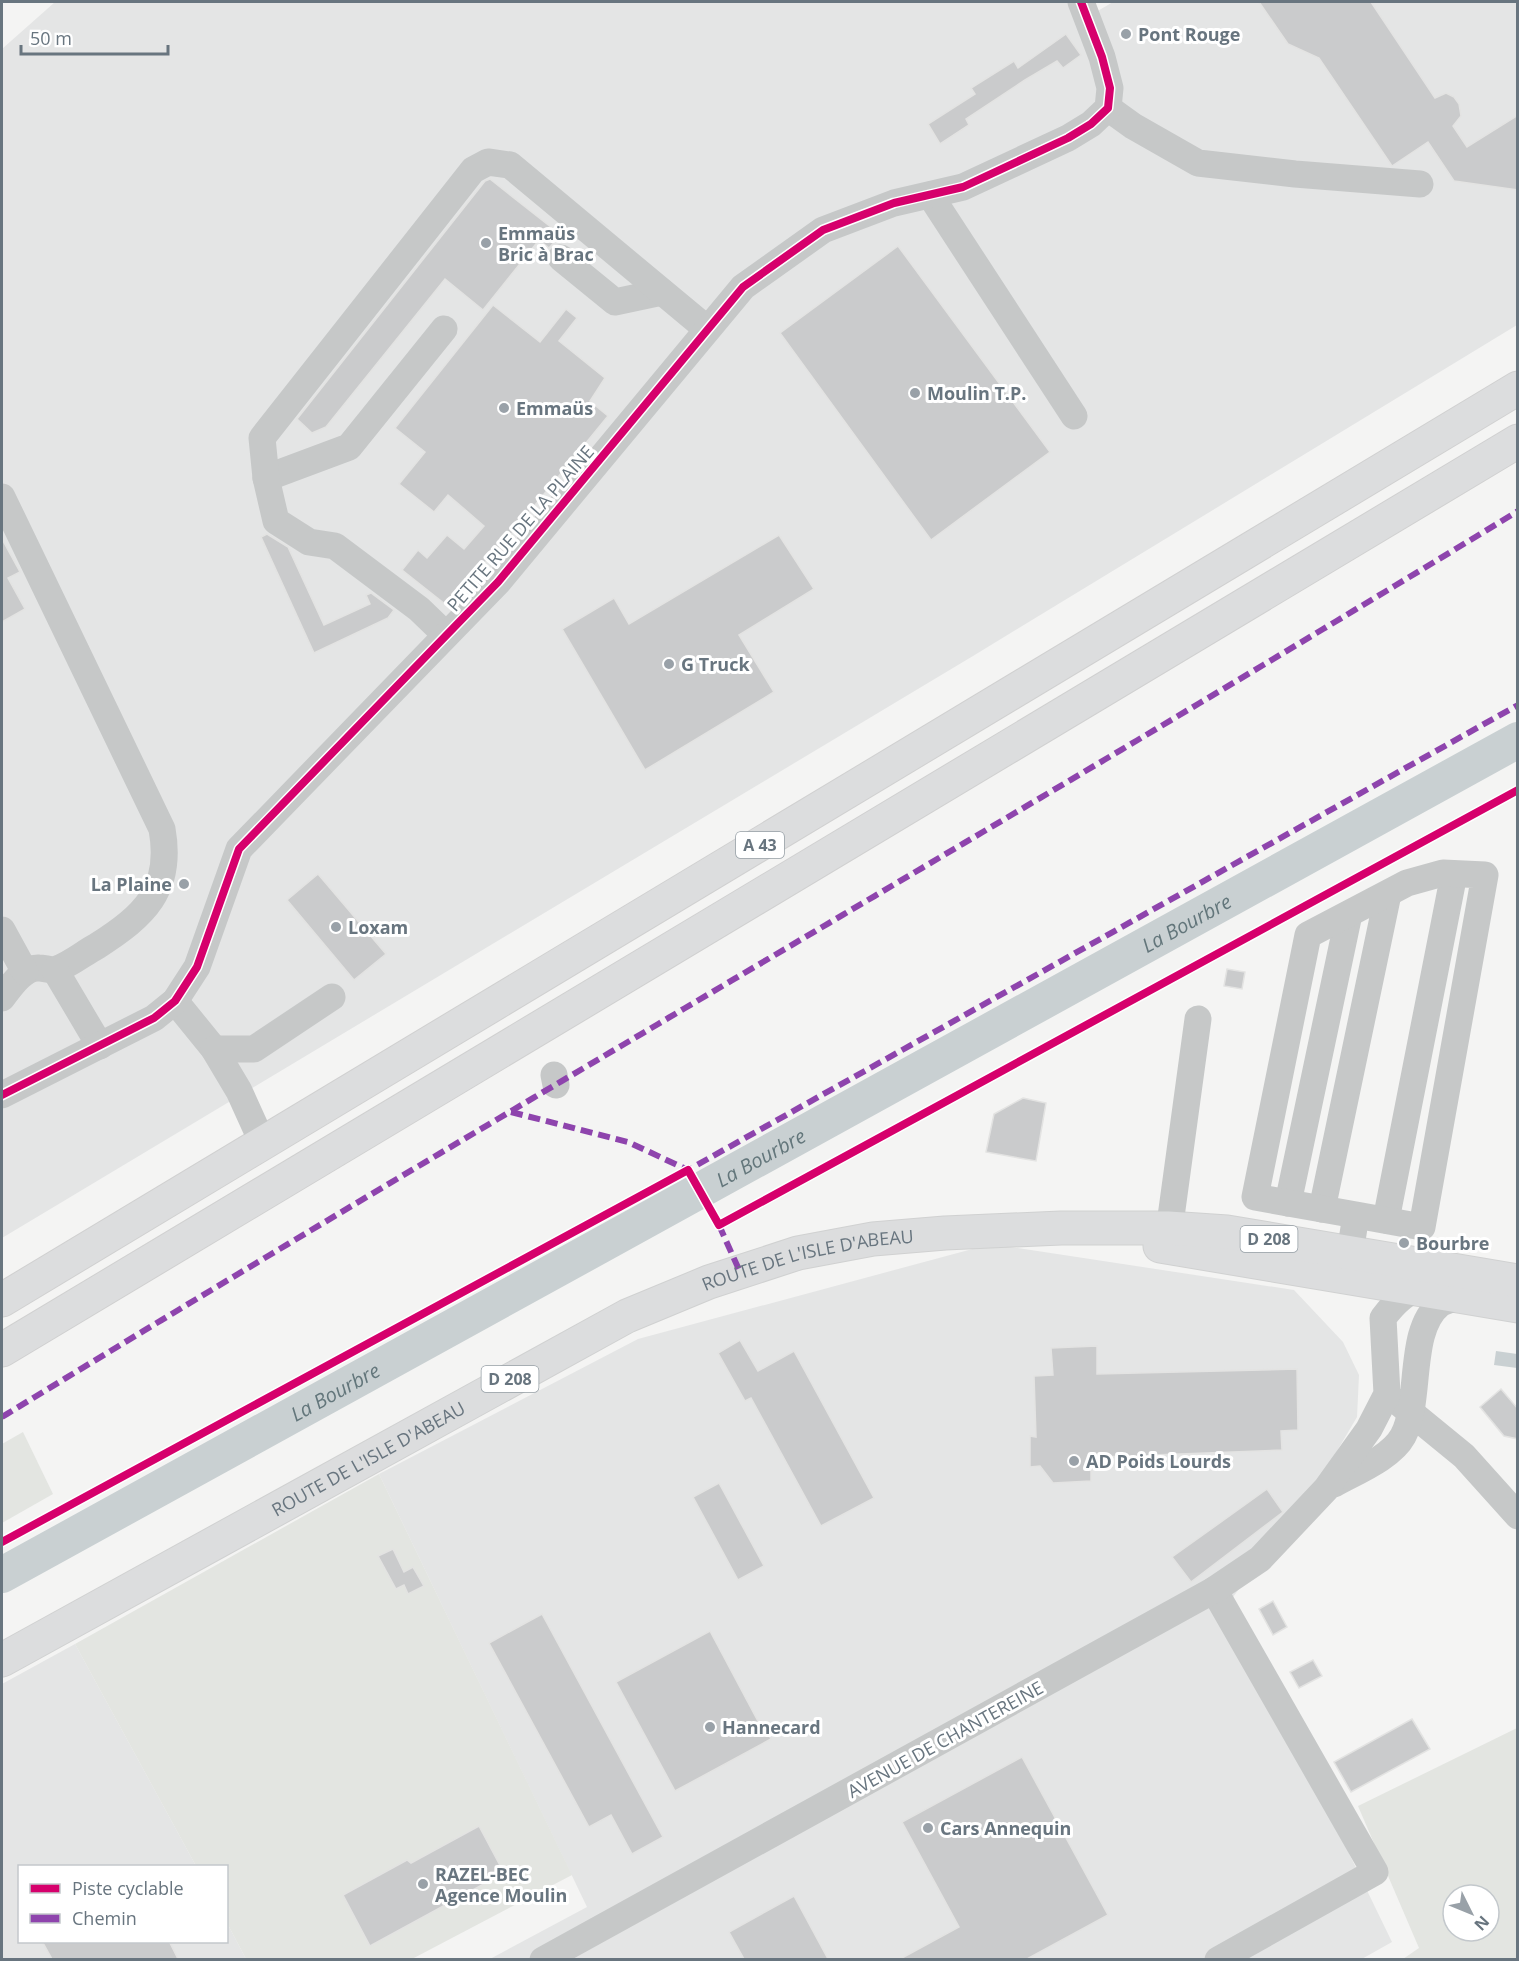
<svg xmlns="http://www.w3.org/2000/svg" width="1519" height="1961" font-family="'Open Sans',sans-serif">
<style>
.built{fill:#e4e5e5}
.green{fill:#e3e5e1;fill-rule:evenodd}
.water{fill:#c9d0d2}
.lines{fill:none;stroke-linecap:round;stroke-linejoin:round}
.river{stroke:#c9d0d2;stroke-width:36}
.building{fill:#cacbcc;stroke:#e3e3e2;stroke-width:1.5}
.major-casing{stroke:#d0d1d1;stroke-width:35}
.highway-casing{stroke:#d0d0d0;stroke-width:35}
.minor{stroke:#c6c8c8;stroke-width:27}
.major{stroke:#dcddde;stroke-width:33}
.highway{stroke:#dcddde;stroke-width:33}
.quiet{stroke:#8e44ad;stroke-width:6;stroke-dasharray:12 6;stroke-linecap:butt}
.cycleway-casing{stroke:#fff;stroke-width:11}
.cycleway{stroke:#d6006c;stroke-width:8}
.poi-dot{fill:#99a1a8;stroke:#fff;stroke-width:2}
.labels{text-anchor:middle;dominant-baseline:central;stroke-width:6;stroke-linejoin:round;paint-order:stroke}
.shield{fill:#fff;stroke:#959ea5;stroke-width:1.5}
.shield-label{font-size:16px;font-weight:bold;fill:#68757f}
.poi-label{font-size:18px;font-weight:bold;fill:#68757f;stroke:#fff;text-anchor:start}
.street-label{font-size:18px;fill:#68757f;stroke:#fff}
.water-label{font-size:20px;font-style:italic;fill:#63767b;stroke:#fff}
</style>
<rect width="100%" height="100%" fill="#f4f4f3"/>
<g class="built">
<polygon points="55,2 1090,2 1096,12 1113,2 1517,2 1517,325 973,656 2,1238 2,49"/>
<polygon points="991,1244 1294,1290 1343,1342 1359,1375 1357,1417 1327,1468 1228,1604 1392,1942 1360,1960 490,1959 587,1907 379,1474 638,1339"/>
<polygon points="75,1644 196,1866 20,1866 20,1942 226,1942 227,1923 246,1959 2,1959 2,1684"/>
</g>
<g class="green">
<polygon points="23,1432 53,1494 2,1523 2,1444"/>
<polygon points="379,1474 572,1875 412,1959 246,1959 227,1923 226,1866 196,1866 75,1644"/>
<path d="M1517 1728V1959H1403L1419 1948 1358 1806ZM1453 1895H1489V1931H1453Z"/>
</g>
<polygon class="water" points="1496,1351 1517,1354 1517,1368 1494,1365"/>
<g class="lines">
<path class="river" id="s1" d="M2 1575 1518 740"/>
</g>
<g class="building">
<polygon points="1259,2 1371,2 1435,98 1446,93 1454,97 1459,104 1461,116 1453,126 1467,147 1518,115 1518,190 1454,181 1428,142 1392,166 1319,58 1288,44"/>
<polygon points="1066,34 1081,55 1063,68 1057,61 1025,80 966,119 969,125 940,144 928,124 975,94 971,88 1014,61 1018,68"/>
<polygon points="490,179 561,235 549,248 539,240 483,310 445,279 326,427 312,433 297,419 485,181"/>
<polygon points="898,246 1050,452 931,540 780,333"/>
<polygon points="493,305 540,342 566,309 577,318 559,341 605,378 590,401 608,416 504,543 445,604 402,570 418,550 427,558 447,535 464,549 484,526 448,495 434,512 399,484 425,452 395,428"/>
<polygon points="267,534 288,547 324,625 370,604 366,595 371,593 394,610 388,618 314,653 261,537"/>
<polygon points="779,535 814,589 739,635 774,692 645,770 562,629 614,598 629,624"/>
<polygon points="2,539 20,572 8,578 25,609 2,622"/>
<polygon points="318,874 386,954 354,980 287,900"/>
<polygon points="1227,969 1245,972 1242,989 1224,986"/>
<polygon points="1023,1098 1046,1103 1036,1161 986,1152 994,1114"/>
<polygon points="740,1340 758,1371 794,1351 874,1498 821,1526 751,1398 745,1401 718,1353"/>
<polygon points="1097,1346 1097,1374 1297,1369 1298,1430 1281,1431 1282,1450 1154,1455 1154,1465 1133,1466 1132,1456 1091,1457 1091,1481 1053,1483 1040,1466 1030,1467 1030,1436 1036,1437 1034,1376 1053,1375 1051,1348"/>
<polygon points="1501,1389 1518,1409 1518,1439 1504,1436 1480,1407"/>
<polygon points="719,1483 764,1566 738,1580 693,1497"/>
<polygon points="1267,1489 1283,1512 1191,1582 1172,1557"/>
<polygon points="393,1549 404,1572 413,1567 424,1586 408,1594 404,1585 396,1589 378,1556"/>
<polygon points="1273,1601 1287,1627 1273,1635 1259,1609"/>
<polygon points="542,1614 663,1837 632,1854 611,1815 589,1827 489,1643"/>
<polygon points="710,1631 759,1723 761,1721 771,1739 675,1791 616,1682"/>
<polygon points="1313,1660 1322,1676 1299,1688 1290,1672"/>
<polygon points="1412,1719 1430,1749 1351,1792 1334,1762"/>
<polygon points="1022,1757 1108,1915 1027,1959 900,1959 959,1927 902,1822"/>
<polygon points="479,1826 504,1873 370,1946 343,1895 407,1860 411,1863"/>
<polygon points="794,1896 828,1959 744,1959 729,1932"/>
<polygon points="42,1941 169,1941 178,1959 52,1959"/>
</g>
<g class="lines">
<g class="major-casing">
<g id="major">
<polyline points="1160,1246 1518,1306"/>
<path id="s2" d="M2 1660 627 1316 709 1282 798 1253 873 1239 945 1233 1061 1228H1168L1227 1232 1518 1281"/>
</g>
</g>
<g class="highway-casing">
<g id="highway">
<polyline points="2,1300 1518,388"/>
<polyline points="2,1350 1518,441"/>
</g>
</g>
<g class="minor">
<polyline points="1108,108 1133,126 1198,163 1295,174 1420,184"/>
<polyline points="930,195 1074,416"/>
<polyline points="561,258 615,302 662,292"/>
<polyline points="266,478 349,447 444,329"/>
<path d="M2 497 162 829C173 890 144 916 97 946 84 953 71 964 57 969 52 971 45 968 39 968 23 967 11 986 2 998"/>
<polyline points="446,635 419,609 335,546 309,542 276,521 266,478 262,438 473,170 488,162 510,165 707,329"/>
<polyline points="2,930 25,972"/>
<polyline points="55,970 100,1046"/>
<polyline points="175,1001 214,1049 239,1091 263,1144"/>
<polyline points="214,1049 254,1049 332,997"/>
<polyline points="554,1075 556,1085"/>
<polyline points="2,1095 154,1018 175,1001 197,967 239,849 498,582 743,287 823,230 894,203 963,187 1068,138 1091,124 1108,108 1110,88 1102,57 1081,2"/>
<polyline points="1288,1203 1349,914"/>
<polyline points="1322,1209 1388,894"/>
<polyline points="1386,1220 1454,874"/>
<polyline points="1167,1246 1198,1019"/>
<polyline points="1350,1253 1356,1215 1255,1197 1308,935 1407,883 1443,873 1485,875 1422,1227 1356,1215"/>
<polyline points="1398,1402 1464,1456 1518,1516"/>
<path d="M1334 1484C1355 1472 1391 1458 1403 1436 1422 1400 1407 1330 1440 1304 1445 1301 1452 1299 1458 1297"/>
<polyline points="1214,1590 1375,1872 1218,1960"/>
<path d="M543 1960 1214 1590 1260 1559 1326 1489 1369 1429 1387 1394 1383 1318C1395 1302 1407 1291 1426 1284"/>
</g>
<use href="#major" class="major"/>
<use href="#highway" class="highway"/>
<g class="quiet">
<polyline points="511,1112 628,1142 688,1170 1518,705"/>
<polyline points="719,1225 740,1272"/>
<path d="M2 1417C504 1110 1015 818 1518 511"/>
</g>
<g class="cycleway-casing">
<g id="cycleway">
<polyline points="2,1095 154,1018 175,1001 197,967 239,849 498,582 743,287 823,230 894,203 963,187 1068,138 1091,124 1108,108 1110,88 1102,57 1081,2"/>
<polyline points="2,1542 688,1170 719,1225 1518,790"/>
</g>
</g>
<use href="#cycleway" class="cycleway"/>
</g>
<g class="poi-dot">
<circle cx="1126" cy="34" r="6"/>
<circle cx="486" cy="243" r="6"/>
<circle cx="915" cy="393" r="6"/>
<circle cx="504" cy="408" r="6"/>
<circle cx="669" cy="664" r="6"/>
<circle cx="184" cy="884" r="6"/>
<circle cx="336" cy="927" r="6"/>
<circle cx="1404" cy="1243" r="6"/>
<circle cx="1074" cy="1461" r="6"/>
<circle cx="710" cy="1727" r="6"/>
<circle cx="928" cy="1828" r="6"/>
<circle cx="423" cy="1884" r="6"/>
</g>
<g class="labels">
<g class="shield">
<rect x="736" y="832" width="48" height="26" rx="4.5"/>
<rect x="1240.5" y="1226" width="57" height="26" rx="4.5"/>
<rect x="481.5" y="1366" width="57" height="26" rx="4.5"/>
</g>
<g class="shield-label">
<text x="760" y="845">A 43</text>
<text x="1269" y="1239">D 208</text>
<text x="510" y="1379">D 208</text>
</g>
<g class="poi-label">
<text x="1138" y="34">Pont Rouge</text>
<text x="498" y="233">Emmaüs<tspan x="498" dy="21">Bric à Brac</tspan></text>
<text x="927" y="393">Moulin T.P.</text>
<text x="516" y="408">Emmaüs</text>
<text x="681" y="664">G Truck</text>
<text x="172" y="884" text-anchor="end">La Plaine</text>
<text x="348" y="927">Loxam</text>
<text x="1416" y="1243">Bourbre</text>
<text x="1086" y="1461">AD Poids Lourds</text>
<text x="722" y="1727">Hannecard</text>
<text x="940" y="1828">Cars Annequin</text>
<text x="435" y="1874">RAZEL-BEC<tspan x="435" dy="21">Agence Moulin</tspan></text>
</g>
<g class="street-label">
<text transform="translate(520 528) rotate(-49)">PETITE RUE DE LA PLAINE</text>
<text stroke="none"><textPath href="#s2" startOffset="904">ROUTE DE L'ISLE D'ABEAU</textPath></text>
<text stroke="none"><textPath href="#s2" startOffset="418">ROUTE DE L'ISLE D'ABEAU</textPath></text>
<text transform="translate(945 1739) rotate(-29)">AVENUE DE CHANTEREINE</text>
</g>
<g class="water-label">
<text stroke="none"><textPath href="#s1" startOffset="1352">La Bourbre</textPath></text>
<text stroke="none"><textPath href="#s1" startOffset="866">La Bourbre</textPath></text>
<text stroke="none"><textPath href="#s1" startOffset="380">La Bourbre</textPath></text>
</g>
</g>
<rect width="1519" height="1961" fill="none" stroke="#68757f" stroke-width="6"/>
<rect x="18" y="1865" width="210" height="78" fill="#ffffff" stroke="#c3c8cc" stroke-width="1.5"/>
<rect x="30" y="1884" width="30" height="9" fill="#d6006c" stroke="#c3c8cc" stroke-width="1.5"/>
<text x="72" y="1895" font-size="18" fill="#68757f">Piste cyclable</text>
<rect x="30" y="1914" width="30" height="9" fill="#8e44ad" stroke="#c3c8cc" stroke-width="1.5"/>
<text x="72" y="1925" font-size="18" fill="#68757f">Chemin</text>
<g transform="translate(1471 1913) rotate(133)"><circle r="28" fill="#ffffff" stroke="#c3c8cc" stroke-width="1.5"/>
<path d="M0-4.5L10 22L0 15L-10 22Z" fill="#99a1a8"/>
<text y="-9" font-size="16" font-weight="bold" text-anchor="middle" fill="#68757f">N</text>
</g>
<path d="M21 45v9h147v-9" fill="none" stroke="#68757f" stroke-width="3"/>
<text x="30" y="45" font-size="18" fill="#68757f" stroke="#ffffff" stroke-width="4.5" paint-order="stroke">50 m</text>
</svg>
